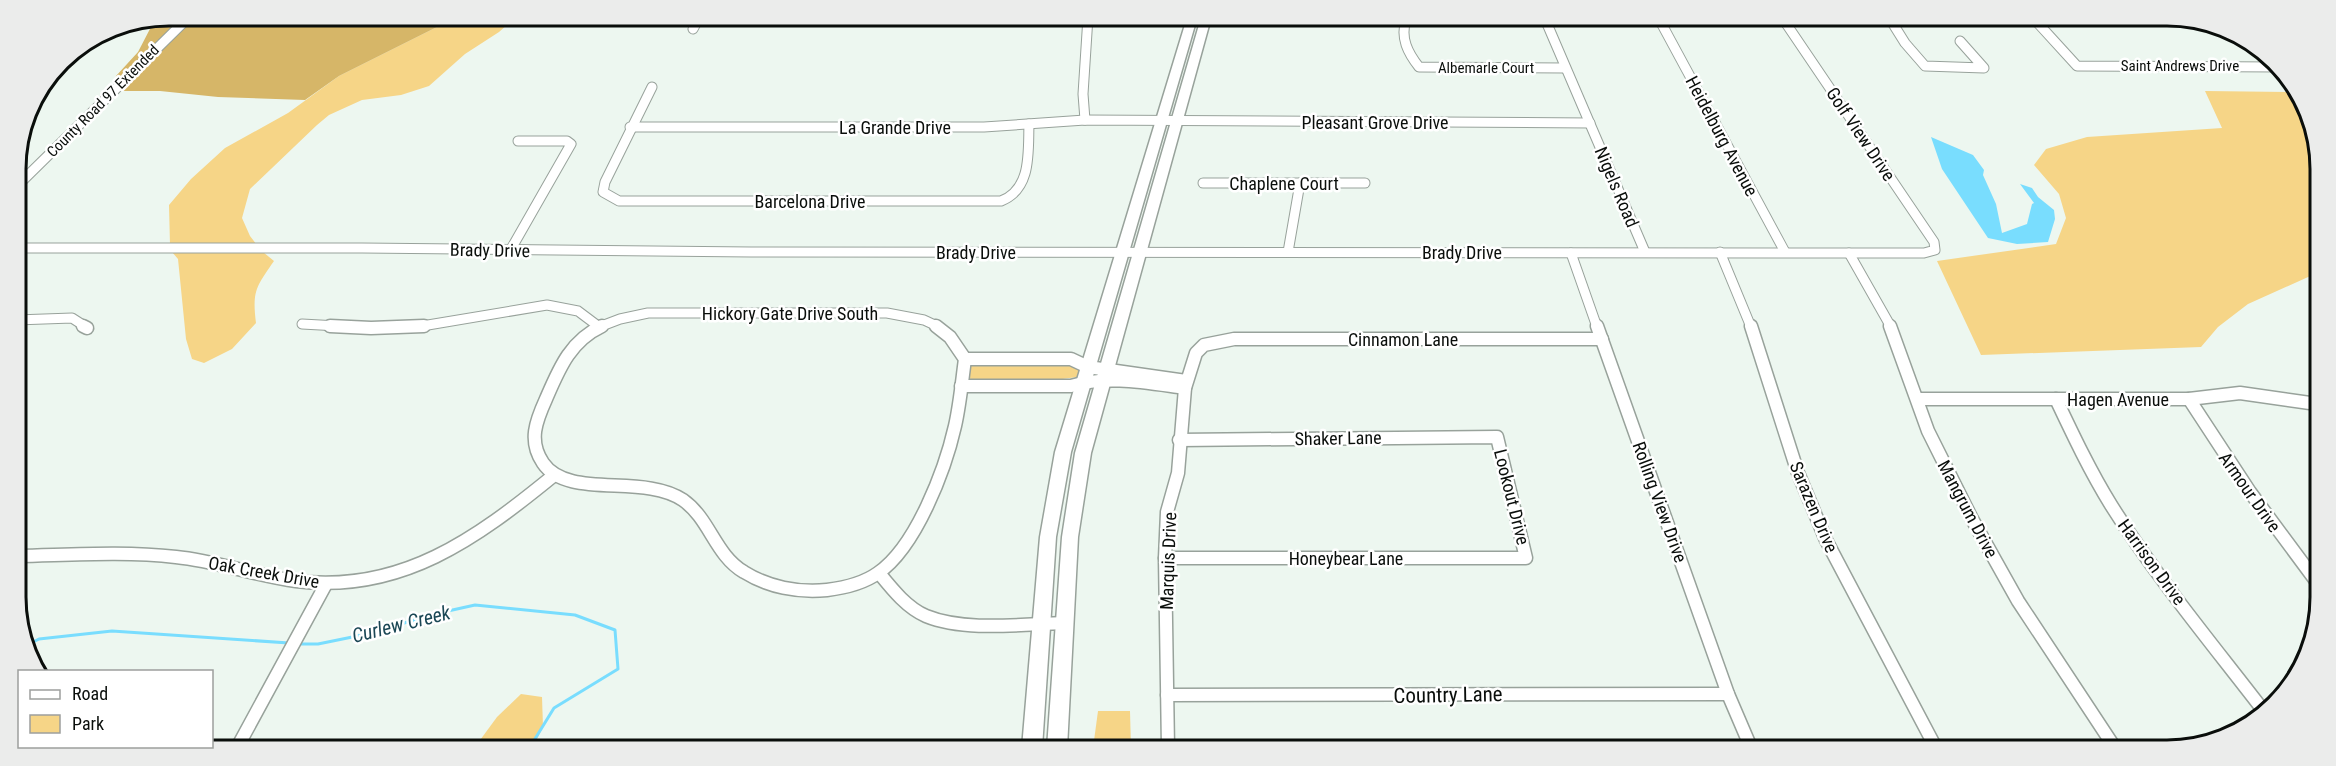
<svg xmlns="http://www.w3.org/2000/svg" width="2336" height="766" font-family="'Roboto Condensed',sans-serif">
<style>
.green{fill:#f6d587}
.forest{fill:#d6b668}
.water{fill:#79ddfe}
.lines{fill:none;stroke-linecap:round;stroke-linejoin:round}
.stream{stroke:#79ddfe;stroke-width:3}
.minor-far1-casing{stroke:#98a29b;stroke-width:11}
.minor-casing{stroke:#98a29b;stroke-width:15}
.secondary-casing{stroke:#98a29b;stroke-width:3}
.minor-far1{stroke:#fff;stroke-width:9}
.minor{stroke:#fff;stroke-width:12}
.secondary{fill:#fff;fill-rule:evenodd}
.labels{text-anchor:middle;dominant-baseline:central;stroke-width:5;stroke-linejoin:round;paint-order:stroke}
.far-street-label{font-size:15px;fill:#0a0e0b;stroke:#fff}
.street-label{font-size:18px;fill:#0a0e0b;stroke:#fff}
.water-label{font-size:20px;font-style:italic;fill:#1b4755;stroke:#fff}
.near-street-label{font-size:21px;fill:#0a0e0b;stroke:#fff}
.rim{fill:none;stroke:#0a0e0b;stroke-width:3}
</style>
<rect width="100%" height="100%" fill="#edf7f0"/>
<g class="green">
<polygon points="483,16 517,16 499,32 465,54 429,86 401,95 362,100 329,115 317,125 250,189 242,218 250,236 257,245 170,245 169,205 191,179 225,148 288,113 339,76 451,20 473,19"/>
<polygon points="2205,91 2295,92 2318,139 2317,273 2248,304 2218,327 2201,347 1981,355 1937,261 2056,244 2066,218 2059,194 2034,165 2046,149 2087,137 2222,128"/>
<path d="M172 252H263L274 261C256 287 252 291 256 323L232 349 204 363 192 359 186 339 178 259Z"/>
<polygon points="976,362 1064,362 1081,369 1077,377 1048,381 973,382 967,378 969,365"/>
<polygon points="521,694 542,697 543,727 533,747 475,747 497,717"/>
<polygon points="1098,711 1130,711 1131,748 1093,748"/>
</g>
<g class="forest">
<polygon points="185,15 115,85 116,76 138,52 152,25 163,16"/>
<path d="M451 20 339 76 305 100 218 97 160 91H117L186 23C275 27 362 29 451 20Z"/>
</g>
<polygon class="water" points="1931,137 1973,155 1984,170 1983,175 1996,204 2002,233 2027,224 2032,204 2034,203 2020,184 2032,188 2038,197 2054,210 2055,219 2048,242 2017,244 1988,238 1942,169"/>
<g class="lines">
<g class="stream">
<polyline points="299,644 318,644 372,633 430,615 475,605 575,615 615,630 618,669 554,708 530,747"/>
<polyline points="27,645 39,639 112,631 289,643"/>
</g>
<g class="minor-far1-casing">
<g id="minor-far1">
<polyline points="1545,19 1645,252"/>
<polyline points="1659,19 1785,252"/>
<polyline points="1890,19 1905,43 1925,66 1984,68 1960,41"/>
<polyline points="2035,20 2077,66 2282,67"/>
<path d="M1546 21 1406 20C1400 38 1408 53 1419 67L1565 68"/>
<polyline points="693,29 700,16"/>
<path d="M652 87 605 182 603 192 619 201H1001C1032 189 1028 152 1029 124"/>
<polyline points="1085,120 1083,94 1088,17"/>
<polyline points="630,127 984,127 1085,120 1590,123"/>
<polyline points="1203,183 1365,183"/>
<polyline points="15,188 191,15"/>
<polyline points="16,248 362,248 751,252 1924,253 1935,250 1934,242 1783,19"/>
<polyline points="511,249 571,144 567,141 518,141"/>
<polyline points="1288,252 1300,183"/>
<polyline points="1720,252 1751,327"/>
<polyline points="1571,253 1597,327"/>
<polyline points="1849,253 1891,327"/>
<polyline points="16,320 72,318 86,327"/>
<polyline points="302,324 356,327"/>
<polyline points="393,327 422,326 547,305 578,311 598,326"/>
<polyline points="599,327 620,319 648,313 887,313 924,320 939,327"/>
</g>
</g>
<g class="minor-casing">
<g id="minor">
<polyline points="83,326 87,328"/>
<polyline points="330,326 371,328 424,326"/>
<path d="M602 326C570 341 559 369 546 399 536 421 528 441 543 463 568 500 643 473 683 500 710 519 715 555 744 572 768 587 798 593 827 590 843 588 864 583 878 573 916 547 945 470 955 426 960 404 962 381 965 359L950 337 936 326"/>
<polyline points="1597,326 1728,694 1752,750"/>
<polyline points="1751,326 1798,473 1826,540 1937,750"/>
<polyline points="1890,326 1928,431 1972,519 2018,601 2117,751"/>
<polyline points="965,359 1071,359 1088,367 1186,381"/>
<path d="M961 386H1071C1108 375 1147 383 1185 388"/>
<polyline points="1918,399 2189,399 2240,393 2317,404"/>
<path d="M2056 399C2073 435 2090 471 2111 505 2157 578 2213 645 2266 714"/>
<polyline points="2189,399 2250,492 2316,581"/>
<path d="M17 556C70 555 123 551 176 557 217 561 256 576 296 581 401 594 477 538 553 476"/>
<polyline points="1165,558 1526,558 1497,437 1179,440"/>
<path d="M879 573C892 589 907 608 926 616 965 632 1023 624 1064 623"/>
<polyline points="1167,695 1728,694"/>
<polyline points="238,746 326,584"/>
<polyline points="1168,748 1165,558 1167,512 1178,473 1185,388 1196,353 1204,345 1234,339 1602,339"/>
</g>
</g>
<g class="secondary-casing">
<g id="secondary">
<polygon points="1187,18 1197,18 1071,452 1056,537 1042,748 1022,748 1040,537 1055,452"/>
<polygon points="1201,18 1211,18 1091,453 1078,537 1067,748 1047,748 1062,537 1075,453"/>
</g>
</g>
<use href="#minor-far1" class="minor-far1"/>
<use href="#minor" class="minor"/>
<use href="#secondary" class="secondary"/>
</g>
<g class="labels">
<g class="far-street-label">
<text x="2180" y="66">Saint Andrews Drive</text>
<text x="1486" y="68">Albemarle Court</text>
<text transform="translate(103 101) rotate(-45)">County Road 97 Extended</text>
</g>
<g class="street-label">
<text x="1375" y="122">Pleasant Grove Drive</text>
<text x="895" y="127">La Grande Drive</text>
<text transform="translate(1861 134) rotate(56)">Golf View Drive</text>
<text transform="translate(1722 136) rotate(62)">Heidelburg Avenue</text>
<text x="1284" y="183">Chaplene Court</text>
<text transform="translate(1617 187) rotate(67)">Nigels Road</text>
<text x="810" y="201">Barcelona Drive</text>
<text transform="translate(490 250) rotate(1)">Brady Drive</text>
<text x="976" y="252">Brady Drive</text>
<text x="1462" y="252">Brady Drive</text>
<text x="790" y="313">Hickory Gate Drive South</text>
<text x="1403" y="339">Cinnamon Lane</text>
<text x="2118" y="399">Hagen Avenue</text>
<text transform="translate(1338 438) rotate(-1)">Shaker Lane</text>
<text transform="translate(2250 492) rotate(55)">Armour Drive</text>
<text transform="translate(1512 497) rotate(76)">Lookout Drive</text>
<text transform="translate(1660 502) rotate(70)">Rolling View Drive</text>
<text transform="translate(1814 507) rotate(67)">Sarazen Drive</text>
<text transform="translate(1968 509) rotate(62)">Mangrum Drive</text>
<text x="1346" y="558">Honeybear Lane</text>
<text transform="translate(1168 561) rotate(-88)">Marquis Drive</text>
<text transform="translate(2152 562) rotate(54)">Harrison Drive</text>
<text transform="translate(264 572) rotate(10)">Oak Creek Drive</text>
</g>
<g class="water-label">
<text transform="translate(401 624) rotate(-14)">Curlew Creek</text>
</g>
<g class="near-street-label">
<text transform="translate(1448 695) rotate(-1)">Country Lane</text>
</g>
</g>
<path d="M0 0H2336V766H0ZM169 26H2167A143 143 0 0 1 2310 169V597A143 143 0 0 1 2167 740H169A143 143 0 0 1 26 597V169A143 143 0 0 1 169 26Z" fill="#ebeceb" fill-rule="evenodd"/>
<path class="rim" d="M169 26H2167A143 143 0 0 1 2310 169V597A143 143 0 0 1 2167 740H169A143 143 0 0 1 26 597V169A143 143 0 0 1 169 26Z"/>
<rect x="18" y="670" width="195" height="78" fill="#ffffff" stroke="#9d9f9d" stroke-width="1.5"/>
<rect x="30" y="690" width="30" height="9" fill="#ffffff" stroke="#9d9f9d" stroke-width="1.5"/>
<text x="72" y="700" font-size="18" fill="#0a0e0b">Road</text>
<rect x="30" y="715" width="30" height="18" fill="#f6d587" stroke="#9d9f9d" stroke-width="1.5"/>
<text x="72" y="730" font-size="18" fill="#0a0e0b">Park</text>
</svg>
